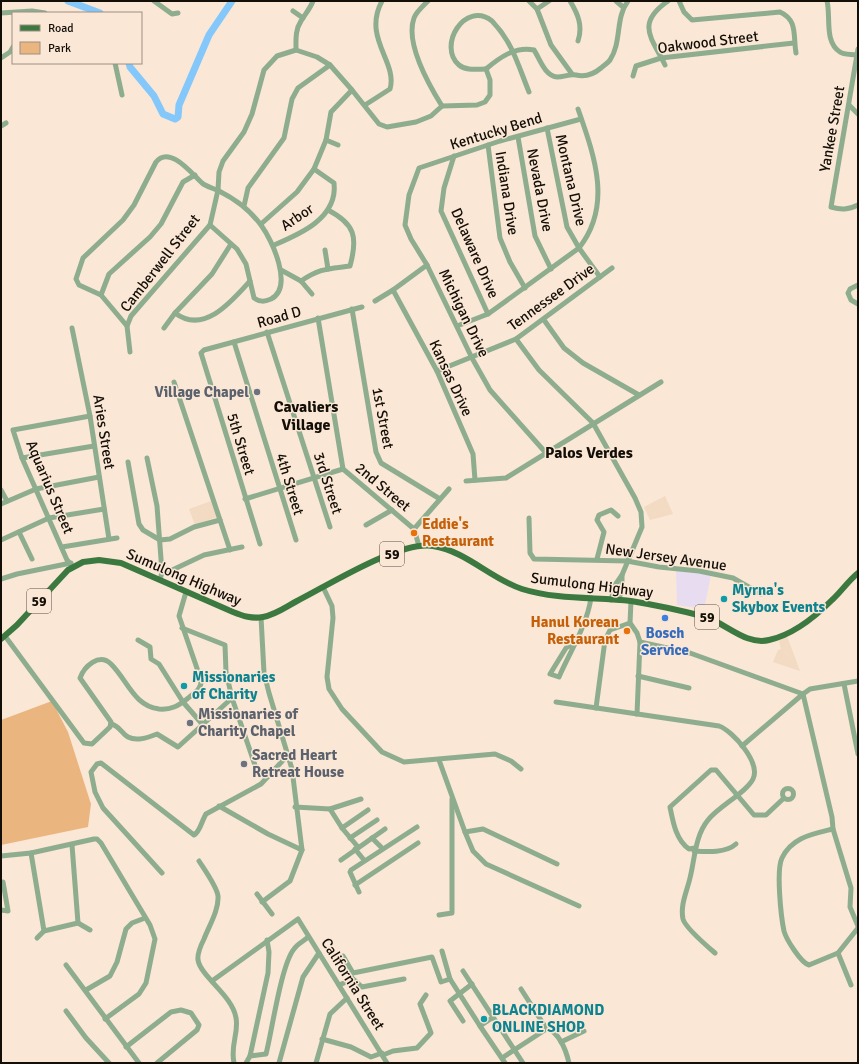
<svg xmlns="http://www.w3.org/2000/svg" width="859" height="1064" font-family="Signika,sans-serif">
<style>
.commercial{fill:#e7dcf0}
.built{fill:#f2dac3}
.green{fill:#ebb580}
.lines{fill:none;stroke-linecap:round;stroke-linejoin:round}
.river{stroke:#84c8fb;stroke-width:7}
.minor{stroke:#8ead8e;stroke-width:5}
.major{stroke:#3c7941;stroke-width:6}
.worship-dot{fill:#6b7280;stroke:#fae7d5;stroke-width:1.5}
.food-dot{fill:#e8710a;stroke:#fae7d5;stroke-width:1.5}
.culture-dot{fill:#0f9aa8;stroke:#fae7d5;stroke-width:1.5}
.shop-dot{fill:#3f7fe0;stroke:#fae7d5;stroke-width:1.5}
.labels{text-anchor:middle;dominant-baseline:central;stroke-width:3;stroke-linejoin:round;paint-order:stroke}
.shield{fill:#fae7d5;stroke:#594f46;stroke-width:1}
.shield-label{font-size:14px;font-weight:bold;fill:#140e08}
.street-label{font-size:15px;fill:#140e08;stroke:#fae7d5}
.worship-label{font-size:15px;font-weight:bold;fill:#5b616d;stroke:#fae7d5;text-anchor:start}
.food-label{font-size:15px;font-weight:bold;fill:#c56008;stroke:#fae7d5;text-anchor:start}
.culture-label{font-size:15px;font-weight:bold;fill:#0d838f;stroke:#fae7d5;text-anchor:start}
.shop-label{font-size:15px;font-weight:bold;fill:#366cbe;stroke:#fae7d5}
.neighbourhood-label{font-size:16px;font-weight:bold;fill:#140e08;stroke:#fae7d5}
</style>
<rect width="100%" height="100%" fill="#fae7d5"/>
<polygon class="commercial" points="676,570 711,575 704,609 677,605"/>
<g class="built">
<polygon points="665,496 673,514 650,520 644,507"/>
<polygon points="211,501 217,517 195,525 189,509"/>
<polygon points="785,634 788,639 800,671 773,662 778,650 781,649 778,637"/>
</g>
<polygon class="green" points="52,701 68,732 91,804 88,827 1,845 1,720"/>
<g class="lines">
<g class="river">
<polyline points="68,1 100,13"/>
<polyline points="129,63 130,67 154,96 163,114 175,119 178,117 179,105 209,35 232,1"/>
</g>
<g class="minor">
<polyline points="154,1 172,14 178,13"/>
<path d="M428 1C423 6 416 12 414 18 405 43 429 85 442 106"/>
<polyline points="529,1 537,9 551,45 572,74"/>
<path d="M570 1C578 14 583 26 578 41"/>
<polyline points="616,1 623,7"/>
<path d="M679 1 684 12 692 20 780 12C798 20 793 36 796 53"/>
<path d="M827 1C831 17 824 42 840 52 844 55 852 54 856 55"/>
<polyline points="537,9 549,1"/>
<polyline points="293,11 303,18"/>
<polyline points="1,13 32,11 45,13"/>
<path d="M858 49 831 207C841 210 848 210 858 205"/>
<path d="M296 50C296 40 295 30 301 21 305 14 310 9 313 1"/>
<polyline points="1,58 10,52 13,47"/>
<polyline points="115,63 122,95"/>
<path d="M665 65C652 38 635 24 668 1"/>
<path d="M486 69C499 58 515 46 534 50 540 59 544 75 557 77 564 77 569 74 576 75 585 77 594 74 601 68 604 65 608 63 610 60 622 42 615 18 628 1"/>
<path d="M486 69C477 69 466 71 459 65 437 46 465 0 492 21 513 43 518 65 529 92"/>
<polyline points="633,76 636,66 661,58 794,43"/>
<path d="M365 105 390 89C398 62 362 38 382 1"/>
<polyline points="849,105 858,114"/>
<polyline points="1,126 6,123"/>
<polyline points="547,128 567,227 579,248 600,277"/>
<polyline points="518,137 535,236 551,269"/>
<polyline points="326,140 338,145"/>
<polyline points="488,145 500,238 510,262 525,288"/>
<polyline points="454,156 444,188 441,211 488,314"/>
<polyline points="244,206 248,188 284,138 292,99 298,88 330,65"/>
<polyline points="261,224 297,192 314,169 326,140 331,112 352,90"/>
<path d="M274 245C300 234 338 218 334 183L314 169"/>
<polyline points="325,250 328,269"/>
<polyline points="281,270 301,281 312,294"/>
<path d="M301 281C320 268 328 269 350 266 358 237 355 224 328 210"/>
<polyline points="858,285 850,289 848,293 851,300 858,304"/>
<polyline points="393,290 437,371 473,454 475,480"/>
<polyline points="101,295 109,274 150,237 161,224 183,182 195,175"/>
<polyline points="375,301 393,290 427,265"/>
<polyline points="352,309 376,452 381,463 440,499"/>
<path d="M175 313C204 335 232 301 250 281"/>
<polyline points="318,318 343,469 414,529"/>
<polyline points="544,320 564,348 583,363 639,395"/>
<path d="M127 326 101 295 79 285 76 279 83 258 123 220 134 205 156 162C170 145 192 174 202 183 207 187 213 188 219 191 235 199 250 210 261 225 272 240 294 287 271 299 264 302 260 302 254 298L246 264 237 249 210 225"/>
<path d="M457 326 488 314 579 248C613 205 594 155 578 109"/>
<polyline points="72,328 90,416 109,539"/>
<polyline points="164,328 175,313 212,274 231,244"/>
<polyline points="267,332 330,527"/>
<polyline points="516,339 539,370 593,423 635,498 641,512 642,527 622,575 615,585 611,600"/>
<polyline points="234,342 296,540"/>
<polyline points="130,352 127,326 131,316 210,225 218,190 219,172 223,161 244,132 252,114 264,70 277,56 296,50 317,57 330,65 352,90 379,124 387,127 416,122 431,116 442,106 477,105 485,102 490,95 490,80 486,69"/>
<polyline points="437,371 516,339 612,268"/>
<polyline points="174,382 230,550"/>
<polyline points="546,453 490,390 472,358 427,265 411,239 405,225 409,195 419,168 500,141 581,119"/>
<polyline points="22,458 94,446"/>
<polyline points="147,458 157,506 162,572 160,580"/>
<polyline points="128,462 139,524 143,530 160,540 170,539 194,527 220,520"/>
<polyline points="466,481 506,478 661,382"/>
<polyline points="1,490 7,501"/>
<polyline points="245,499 343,469"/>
<polyline points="1,504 36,489 99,477"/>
<polyline points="529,518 530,553 534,559 627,561 659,567 699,571 733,578 761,594"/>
<polyline points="366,525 392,510"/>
<polyline points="414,529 449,489"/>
<polyline points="414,529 419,546"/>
<polyline points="19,532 32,559"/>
<polyline points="1,540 49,518 104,509"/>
<polyline points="260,544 201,353 204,350 362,307"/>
<polyline points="62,547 117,538"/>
<polyline points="597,559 604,532 597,520 599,515 611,510 618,516"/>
<polyline points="73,567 67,560 22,458 13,430 90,416"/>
<polyline points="162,572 168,572 204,555 242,547"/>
<polyline points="1,579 17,574 71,563"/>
<polyline points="323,587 332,606 333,618 327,677 329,689 342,709 382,752 404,762 495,754 511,761 521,769"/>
<polyline points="619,600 622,586 622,575"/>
<polyline points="631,601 630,623 637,633 640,642 637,714"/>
<polyline points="261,617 264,673 269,693 292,769 302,850 290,881 262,902"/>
<polyline points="182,628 225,645 226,672 232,698 257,771"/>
<path d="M5 636 84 743 92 744 110 727 111 722 80 678C84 667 99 652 111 664 128 681 134 706 159 709 171 710 178 706 187 699 194 693 202 689 201 680L179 616 186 592"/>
<polyline points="138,640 150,647 151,659 159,664 183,702 203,725"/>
<polyline points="640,642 690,653 803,694 810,689 858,681"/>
<path d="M574 643 566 648 550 674 559 677C570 652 587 625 591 598"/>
<polyline points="638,676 689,688"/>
<polyline points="844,684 858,754"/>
<path d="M556 702 719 726C733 731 761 763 753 779 746 793 719 806 708 820 695 836 695 858 690 878 687 891 680 905 683 919 685 927 708 947 715 953"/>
<polyline points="596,708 605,640 610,630 630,623"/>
<path d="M111 724C120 726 121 733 128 737 137 742 149 737 157 734L178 747 232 698"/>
<polyline points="742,746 803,694 832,817 833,829 851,888 850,907 858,926"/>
<polyline points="439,760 465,832 473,851 486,864 579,906"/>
<circle cx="788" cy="794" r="5.5"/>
<polyline points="219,806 268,834 302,850"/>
<polyline points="295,807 330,809 361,799"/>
<polyline points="330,809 342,828 358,847"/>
<polyline points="342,828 368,810"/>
<path d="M833 829C813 834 792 837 782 858 776 870 781 917 784 931 786 939 801 963 809 965L838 953 858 928"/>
<polyline points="465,832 483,829 557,864"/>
<polyline points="350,838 377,820"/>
<polyline points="372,838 382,848"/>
<polyline points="72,845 78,923"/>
<path d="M695 848 689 849C676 840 673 822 670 807L711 770H716L754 815H766L784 798"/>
<polyline points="355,849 364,860"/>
<path d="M694 851C708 852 726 853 736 844"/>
<polyline points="31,853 44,931"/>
<polyline points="1,856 31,853 94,839 97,839 101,843 150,925 155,939 146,983 139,994 105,1019"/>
<polyline points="341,860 385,829"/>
<path d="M199 861C204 869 217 887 218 896 219 910 209 926 204 939 201 945 197 953 198 960 201 977 233 996 236 1018 239 1033 230 1045 234 1063"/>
<path d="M162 873 103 808 95 792 91 772 97 764 101 763 194 835C200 832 202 820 206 814L261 784 287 756"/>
<polyline points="1,882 3,882 8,911 1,910"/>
<polyline points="355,885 418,843"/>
<polyline points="359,892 350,872 351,870 417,827"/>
<polyline points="257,894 272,914"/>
<polyline points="439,915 452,913 452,799"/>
<polyline points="37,938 44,931 78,923 90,930"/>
<polyline points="442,951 450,979 480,1026"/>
<polyline points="838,953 851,985"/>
<polyline points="343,956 353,973 432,957 441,982 450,979"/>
<polyline points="66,965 139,1063"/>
<polyline points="463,971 523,1063"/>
<polyline points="351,977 362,987 404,979"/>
<polyline points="212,981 298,919 387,1063"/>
<polyline points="339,985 349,981 351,975"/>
<polyline points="521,989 546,1028"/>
<polyline points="86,990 110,976 117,962 126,929 132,923 145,918"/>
<polyline points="66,1011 86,1038 109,1063"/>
<polyline points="492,1018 480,1026 505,1063"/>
<polyline points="463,1021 450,1001 472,984"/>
<polyline points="322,1039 351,1047 371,1057 382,1053"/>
<polyline points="561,1042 584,1031"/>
<polyline points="126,1047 171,1012 181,1010 191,1013 199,1025 197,1030 157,1063"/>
<polyline points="383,1055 393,1051 417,1048 431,1033 420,1004 426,995"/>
<path d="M250 1056 266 1054C272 1031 281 965 294 949 297 944 304 941 308 937"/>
<path d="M502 1058 548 1028C560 1035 566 1050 569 1063"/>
<polyline points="246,1063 250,1056 268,973 269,952 267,940"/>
<polyline points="279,1063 303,977 319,953"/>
<polyline points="316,1063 330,1014 347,998"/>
</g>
<path class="major" d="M1 639 17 625 68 570 83 562 99 560 121 563 233 612C243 616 252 619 263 617 275 615 286 607 297 601 329 585 398 541 433 546 466 551 491 579 522 589 557 600 596 597 631 601 655 605 679 610 702 616 724 621 745 646 769 640 792 635 815 617 832 600 841 592 848 581 858 573"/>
</g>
<g class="worship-dot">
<circle cx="257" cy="392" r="4"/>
<circle cx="190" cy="723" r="4"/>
<circle cx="244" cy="764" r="4"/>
</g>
<g class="food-dot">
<circle cx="414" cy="533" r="4"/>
<circle cx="627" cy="631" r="4"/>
</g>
<g class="culture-dot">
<circle cx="724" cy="599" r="4"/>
<circle cx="184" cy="686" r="4"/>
<circle cx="484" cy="1019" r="4"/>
</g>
<circle class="shop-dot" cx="665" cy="618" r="4"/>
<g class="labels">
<g class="shield">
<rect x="380" y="542" width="24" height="24" rx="3"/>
<rect x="27" y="589" width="24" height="24" rx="3"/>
<rect x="695" y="605" width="24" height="24" rx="3"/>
</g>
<g class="shield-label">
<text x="392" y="554">59</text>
<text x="39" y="601">59</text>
<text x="707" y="617">59</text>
</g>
<g class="street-label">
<text transform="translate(708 42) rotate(-7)">Oakwood Street</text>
<text transform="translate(832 129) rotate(-80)">Yankee Street</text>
<text transform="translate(496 131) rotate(-17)">Kentucky Bend</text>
<text transform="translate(571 180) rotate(77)">Montana Drive</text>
<text transform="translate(540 190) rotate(79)">Nevada Drive</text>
<text transform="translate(507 193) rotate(81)">Indiana Drive</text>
<text transform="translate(297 217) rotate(-34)">Arbor</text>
<text transform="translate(475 253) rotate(66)">Delaware Drive</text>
<text transform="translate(160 263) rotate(-52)">Camberwell Street</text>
<text transform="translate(551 297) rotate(-36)">Tennessee Drive</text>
<text transform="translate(464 313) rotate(64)">Michigan Drive</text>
<text transform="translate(279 317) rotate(-16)">Road D</text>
<text transform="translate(451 378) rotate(65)">Kansas Drive</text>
<text transform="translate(383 418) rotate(79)">1st Street</text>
<text transform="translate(104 432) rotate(81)">Aries Street</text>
<text transform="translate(241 444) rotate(73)">5th Street</text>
<text transform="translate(328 483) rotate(72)">3rd Street</text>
<text transform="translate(290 484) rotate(73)">4th Street</text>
<text transform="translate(50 487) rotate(67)">Aquarius Street</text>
<text transform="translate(383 487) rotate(40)">2nd Street</text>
<text transform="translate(666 557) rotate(8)">New Jersey Avenue</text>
<text transform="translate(184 577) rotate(23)">Sumulong Highway</text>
<text transform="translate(592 585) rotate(7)">Sumulong Highway</text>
<text transform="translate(353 984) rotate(58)">California Street</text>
</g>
<g class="worship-label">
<text x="249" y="392" text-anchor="end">Village Chapel</text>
<text x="198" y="714">Missionaries of<tspan x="198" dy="17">Charity Chapel</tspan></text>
<text x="252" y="755">Sacred Heart<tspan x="252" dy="17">Retreat House</tspan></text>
</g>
<g class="food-label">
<text x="422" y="524">Eddie's<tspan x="422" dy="17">Restaurant</tspan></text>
<text x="619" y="622" text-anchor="end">Hanul Korean<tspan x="619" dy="17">Restaurant</tspan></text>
</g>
<g class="culture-label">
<text x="732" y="590">Myrna's<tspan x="732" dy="17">Skybox Events</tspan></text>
<text x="192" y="677">Missionaries<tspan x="192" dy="17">of Charity</tspan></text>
<text x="492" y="1010">BLACKDIAMOND<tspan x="492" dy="17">ONLINE SHOP</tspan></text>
</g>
<g class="shop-label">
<text x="665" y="633">Bosch<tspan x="665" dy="17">Service</tspan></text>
</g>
<g class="neighbourhood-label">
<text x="306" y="407">Cavaliers<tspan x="306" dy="18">Village</tspan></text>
<text x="589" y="453">Palos Verdes</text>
</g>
</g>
<rect width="859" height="1064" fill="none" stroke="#140e08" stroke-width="4"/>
<rect x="12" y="12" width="130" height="52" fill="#fae7d5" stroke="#9e9083"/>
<rect x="20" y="25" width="20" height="6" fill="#3c7941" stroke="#9e9083"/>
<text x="48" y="32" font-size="12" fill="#140e08">Road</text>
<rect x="20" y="42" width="20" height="12" fill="#ebb580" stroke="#9e9083"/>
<text x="48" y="52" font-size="12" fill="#140e08">Park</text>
</svg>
